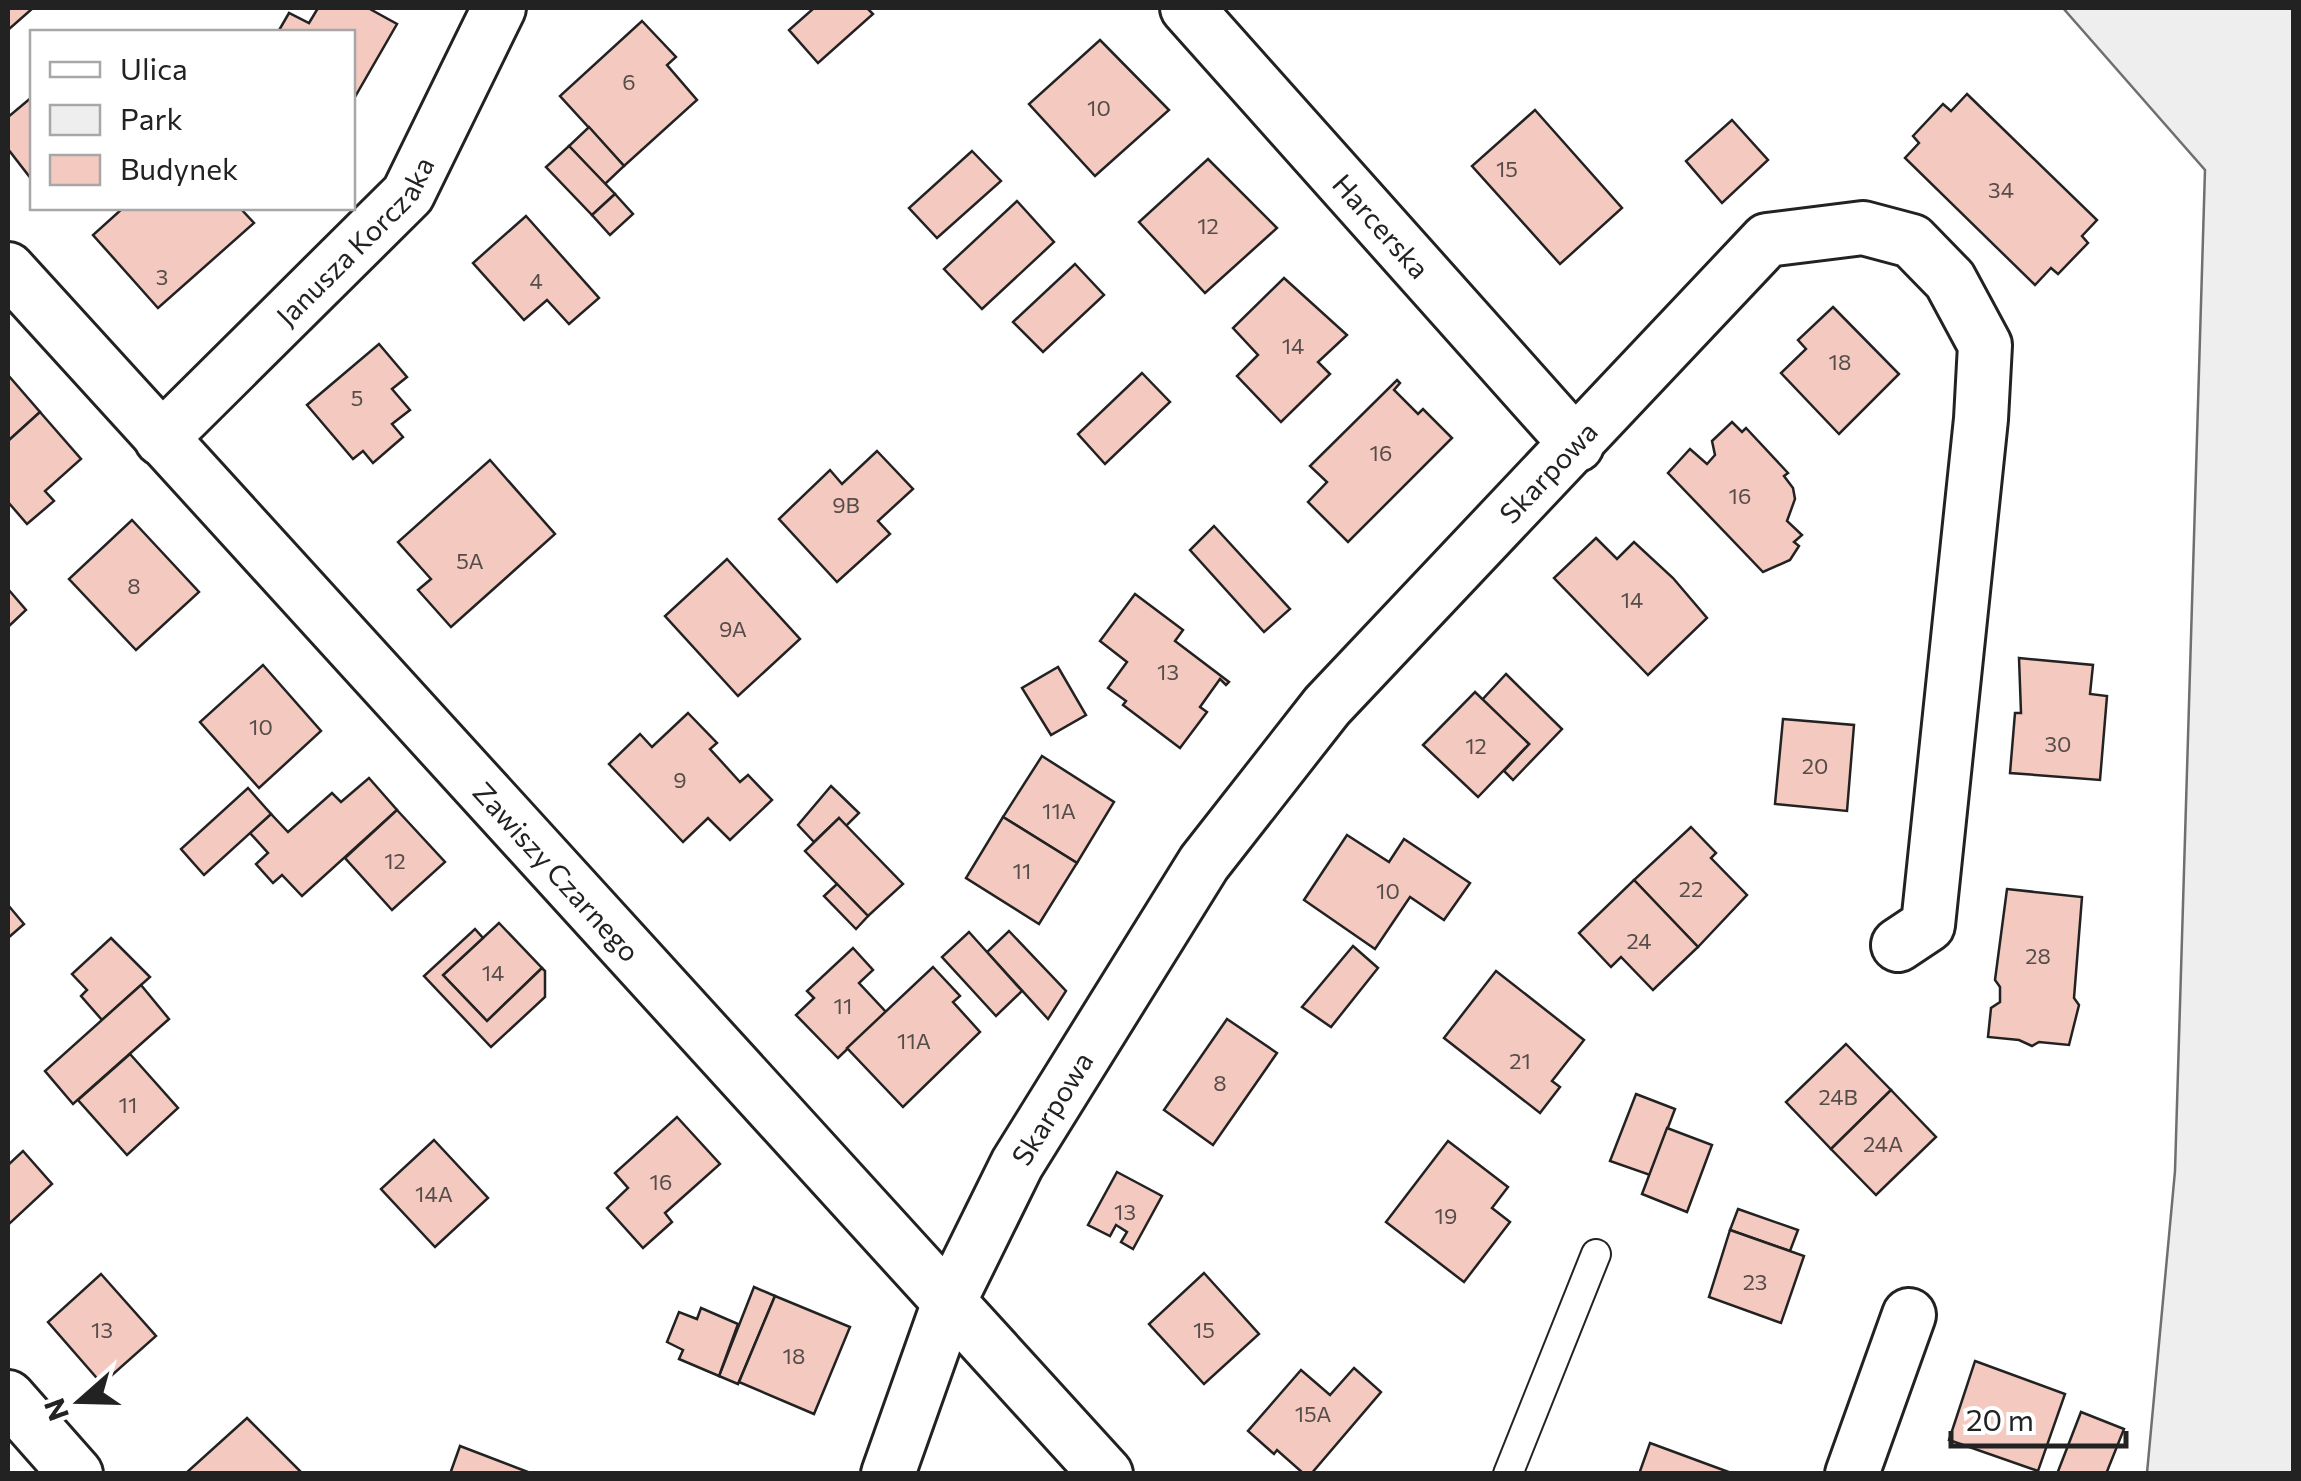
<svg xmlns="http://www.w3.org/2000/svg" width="2301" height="1481" font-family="Commissioner,sans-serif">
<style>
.green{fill:#eee;stroke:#6f6f6f;stroke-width:2.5}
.building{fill:#f3c9c0;stroke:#222;stroke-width:2.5}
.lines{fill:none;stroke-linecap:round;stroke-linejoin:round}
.service-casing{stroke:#222;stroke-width:32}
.minor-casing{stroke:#222;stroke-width:58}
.service{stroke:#fff;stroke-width:28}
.minor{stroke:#fff;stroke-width:52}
.labels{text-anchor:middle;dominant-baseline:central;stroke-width:8;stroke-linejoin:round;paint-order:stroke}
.number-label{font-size:22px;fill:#564c4a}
.street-label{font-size:28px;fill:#222;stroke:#fff}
</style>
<rect width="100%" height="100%" fill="#fff"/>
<polygon class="green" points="2063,8 2293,8 2293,1473 2147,1473 2175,1171 2205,170"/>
<g class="building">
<polygon points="8,8 33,8 8,30"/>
<polygon points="318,8 368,8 397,24 352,102 352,32 278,32 289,13 309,23"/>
<polygon points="814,8 867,8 873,14 818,63 789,30"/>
<polygon points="642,21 676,57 667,65 697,100 624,166 560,96"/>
<polygon points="1100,40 1169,110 1095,176 1029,104"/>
<polygon points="1967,94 2097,220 2082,236 2088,243 2058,274 2051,268 2035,285 1905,158 1919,143 1913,136 1943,104 1951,111"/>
<polygon points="32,97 32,180 8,149 8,117"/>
<polygon points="1535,110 1622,208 1560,264 1472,166"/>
<polygon points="1732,120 1768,160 1722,203 1686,161"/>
<polygon points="589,127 624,166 605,184 569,146"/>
<polygon points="569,146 615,194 592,215 546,167"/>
<polygon points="972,151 1001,181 937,238 909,208"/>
<polygon points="1208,159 1277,228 1205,293 1139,222"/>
<polygon points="615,194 633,214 610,235 592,215"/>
<polygon points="1017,201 1054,242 982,309 944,269"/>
<polygon points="123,208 240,208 254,223 158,308 93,235"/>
<polygon points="526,216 599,298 569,324 547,300 524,320 473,263"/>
<polygon points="1075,264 1104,295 1043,352 1013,322"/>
<polygon points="1284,278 1347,335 1318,362 1330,374 1281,422 1237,376 1258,355 1233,328"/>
<polygon points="1833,307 1899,374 1839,434 1781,373 1806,349 1798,340"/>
<polygon points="379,344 407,377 392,389 410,410 392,424 403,437 373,463 363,451 353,459 307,405"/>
<polygon points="1142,373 1170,402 1105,464 1078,434"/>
<polygon points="8,375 40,412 8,441"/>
<polygon points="1397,380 1400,383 1394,390 1418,414 1423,409 1452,438 1348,542 1308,502 1327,482 1310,466"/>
<polygon points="40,412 81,459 45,491 54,501 27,524 8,502 8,441"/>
<polygon points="1732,422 1742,432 1746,428 1788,473 1784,476 1793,488 1795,499 1787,521 1802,535 1794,542 1799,546 1790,560 1763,572 1668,473 1690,449 1707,464 1715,455 1712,441"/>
<polygon points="877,451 913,489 878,521 890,534 837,582 779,519 830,470 842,484"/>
<polygon points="490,460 555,534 451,627 418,590 431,579 398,542"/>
<polygon points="132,520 199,592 136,650 69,579"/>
<polygon points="1214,526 1290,609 1264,632 1190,550"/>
<polygon points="1596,538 1617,559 1634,542 1673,578 1707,618 1648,675 1554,578"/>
<polygon points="727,559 800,639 738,696 665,616"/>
<polygon points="8,589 26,610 8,627"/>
<polygon points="1135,594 1183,630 1175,641 1229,682 1226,685 1220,679 1200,707 1207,712 1180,748 1123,705 1126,701 1108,688 1127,662 1100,641"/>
<polygon points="2019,658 2093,665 2090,694 2107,696 2100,780 2010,773 2015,713 2021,713"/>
<polygon points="263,665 321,731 259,788 200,722"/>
<polygon points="1058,667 1086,715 1051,735 1022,688"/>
<polygon points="1506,674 1562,729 1513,780 1504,771 1529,744 1482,700"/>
<polygon points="1475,692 1529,744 1478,797 1423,745"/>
<polygon points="688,713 717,743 710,749 740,782 748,775 772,800 730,840 708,818 683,842 609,764 640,734 652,747"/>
<polygon points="1783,719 1854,725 1847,811 1775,804"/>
<polygon points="1042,756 1114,802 1077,863 1003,817"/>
<polygon points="369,778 397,810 302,896 282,875 273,883 256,864 268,853 250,833 271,814 288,832 332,793 341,802"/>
<polygon points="831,786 859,813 846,826 839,818 814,842 798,825"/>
<polygon points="248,788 271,814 204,875 181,849"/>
<polygon points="397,810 445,862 392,910 345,858"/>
<polygon points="1003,817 1077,863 1039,924 966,878"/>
<polygon points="839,818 903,884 868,916 805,851"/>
<polygon points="1691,827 1716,853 1711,858 1747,895 1698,947 1634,880"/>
<polygon points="1347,835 1389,862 1404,839 1470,883 1444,920 1410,897 1375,949 1304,900"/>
<polygon points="1634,880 1698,947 1653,990 1621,957 1611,967 1579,933"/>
<polygon points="837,884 868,916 856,929 824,896"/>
<polygon points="2007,889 2082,897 2074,998 2079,1005 2069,1045 2039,1042 2032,1046 2019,1040 1988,1037 1991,1008 2000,1002 2000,987 1995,980"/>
<polygon points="8,905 24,924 8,938"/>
<polygon points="499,923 542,968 487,1021 443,975"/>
<polygon points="475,929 483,938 443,975 487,1021 542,968 545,971 545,997 491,1047 424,976"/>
<polygon points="1009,931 1066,991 1048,1019 987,952"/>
<polygon points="969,932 1022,991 996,1016 942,957"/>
<polygon points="111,938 150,977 102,1020 81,996 87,990 72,974"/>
<polygon points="1353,946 1378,968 1331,1027 1302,1007"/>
<polygon points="853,948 873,970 859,983 886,1012 838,1058 796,1015 814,998 807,991"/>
<polygon points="933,967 960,996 953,1002 980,1032 903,1107 847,1048"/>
<polygon points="1496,971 1584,1040 1552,1081 1560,1087 1540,1113 1444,1038"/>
<polygon points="141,985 169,1019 73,1104 45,1071"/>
<polygon points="1227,1019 1277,1053 1213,1145 1164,1110"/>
<polygon points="1846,1044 1891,1090 1831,1149 1786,1102"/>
<polygon points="130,1054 178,1108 127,1155 78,1100"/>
<polygon points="1891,1090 1936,1137 1876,1195 1831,1149"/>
<polygon points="1636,1094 1675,1109 1650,1175 1610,1161"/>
<polygon points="677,1117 720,1164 665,1213 672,1222 643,1248 607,1208 628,1188 615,1173"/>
<polygon points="1667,1128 1712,1145 1687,1212 1642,1194"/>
<polygon points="434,1140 488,1198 435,1247 381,1189"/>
<polygon points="1448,1141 1508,1187 1492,1208 1510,1222 1464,1282 1386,1222"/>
<polygon points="23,1151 52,1184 8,1225 8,1165"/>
<polygon points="1117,1172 1162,1196 1133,1249 1121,1242 1127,1232 1116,1225 1110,1236 1088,1225"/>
<polygon points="1738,1209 1798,1230 1790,1251 1730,1230"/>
<polygon points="1730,1230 1804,1256 1781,1323 1709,1297"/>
<polygon points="1204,1273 1259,1334 1204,1384 1149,1324"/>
<polygon points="101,1274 156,1336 102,1384 48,1322"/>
<polygon points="754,1287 775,1296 738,1384 719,1376"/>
<polygon points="775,1296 850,1327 814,1414 739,1382"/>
<polygon points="701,1308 738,1324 719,1376 679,1359 683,1350 667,1342 679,1312 697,1319"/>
<polygon points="1975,1361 2065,1394 2038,1471 1949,1440"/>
<polygon points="1354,1368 1381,1392 1311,1474 1304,1474 1277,1450 1274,1454 1248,1431 1301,1370 1330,1395"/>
<polygon points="2081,1412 2124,1429 2106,1474 2057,1474"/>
<polygon points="247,1418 303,1474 185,1474"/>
<polygon points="1650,1443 1734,1474 1639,1474"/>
<polygon points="460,1446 533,1474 450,1474"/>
</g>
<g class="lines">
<g class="service-casing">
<polyline id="service" points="1508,1474 1596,1254"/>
</g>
<g class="minor-casing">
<g id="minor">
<path id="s1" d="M1187 8 1577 445"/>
<path id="s2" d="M8 269 1106 1474"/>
<path id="s3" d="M161 439 408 194 499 8"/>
<polyline points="8,1397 76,1474"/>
<path id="s4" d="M888 1474 949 1302 1017 1164 1204 863 1327 706 1767 240 1863 228 1912 241 1950 280 1985 345 1981 419 1928 925 1898 945"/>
<polyline points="1852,1474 1909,1315"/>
</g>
</g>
<use href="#service" class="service"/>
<use href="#minor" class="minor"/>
</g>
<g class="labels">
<g class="number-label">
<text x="629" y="81">6</text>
<text x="1099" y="107">10</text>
<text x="1507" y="168">15</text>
<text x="2001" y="189">34</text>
<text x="1208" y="225">12</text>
<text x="162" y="276">3</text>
<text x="536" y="280">4</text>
<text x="1293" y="345">14</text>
<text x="1840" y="361">18</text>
<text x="357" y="397">5</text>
<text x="1381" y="452">16</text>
<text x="1740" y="495">16</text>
<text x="846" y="504">9B</text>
<text x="470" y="560">5A</text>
<text x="134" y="585">8</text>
<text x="1632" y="599">14</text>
<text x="733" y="628">9A</text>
<text x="1168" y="671">13</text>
<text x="261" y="726">10</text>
<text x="2058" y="743">30</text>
<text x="1476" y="745">12</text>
<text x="1815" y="765">20</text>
<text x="680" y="779">9</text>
<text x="1059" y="810">11A</text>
<text x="395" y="860">12</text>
<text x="1022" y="870">11</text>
<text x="1691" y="888">22</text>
<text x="1388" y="890">10</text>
<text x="1639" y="940">24</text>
<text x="2038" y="955">28</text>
<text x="493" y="972">14</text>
<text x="843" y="1005">11</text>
<text x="914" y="1040">11A</text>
<text x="1520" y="1060">21</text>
<text x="1220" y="1082">8</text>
<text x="1838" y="1096">24B</text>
<text x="128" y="1104">11</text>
<text x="1883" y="1143">24A</text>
<text x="661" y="1181">16</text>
<text x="434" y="1193">14A</text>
<text x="1125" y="1211">13</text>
<text x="1446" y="1215">19</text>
<text x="1755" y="1281">23</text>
<text x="102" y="1329">13</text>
<text x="1204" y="1329">15</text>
<text x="794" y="1355">18</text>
<text x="1313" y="1413">15A</text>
</g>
<g class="street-label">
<text stroke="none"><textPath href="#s1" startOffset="292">Harcerska</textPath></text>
<text stroke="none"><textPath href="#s3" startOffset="278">Janusza Korczaka</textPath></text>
<text stroke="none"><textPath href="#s4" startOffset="1212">Skarpowa</textPath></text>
<text stroke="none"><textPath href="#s2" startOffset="815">Zawiszy Czarnego</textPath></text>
<text stroke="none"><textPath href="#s4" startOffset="402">Skarpowa</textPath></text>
</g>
</g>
<rect width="2301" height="1481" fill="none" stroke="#222222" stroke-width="20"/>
<rect x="30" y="30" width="325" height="180" fill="#ffffff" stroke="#a7a7a7" stroke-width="2.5"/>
<rect x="50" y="62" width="50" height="15" fill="#ffffff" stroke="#a7a7a7" stroke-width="2.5"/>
<text x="120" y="80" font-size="30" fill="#222222">Ulica</text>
<rect x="50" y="105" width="50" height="30" fill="#eeeeee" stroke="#a7a7a7" stroke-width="2.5"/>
<text x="120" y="130" font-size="30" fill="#222222">Park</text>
<rect x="50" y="155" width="50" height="30" fill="#f3c9c0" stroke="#a7a7a7" stroke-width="2.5"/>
<text x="120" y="180" font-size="30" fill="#222222">Budynek</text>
<g transform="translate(80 1401) rotate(250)" stroke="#ffffff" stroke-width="8" paint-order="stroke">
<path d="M0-8L18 38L0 25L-18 38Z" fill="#222222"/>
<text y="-15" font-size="28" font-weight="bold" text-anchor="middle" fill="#222222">N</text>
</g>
<path d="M1951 1431v15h175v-15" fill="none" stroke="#222222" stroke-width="5"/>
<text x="1966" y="1431" font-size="30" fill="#222222" stroke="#ffffff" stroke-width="8" paint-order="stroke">20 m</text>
</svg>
